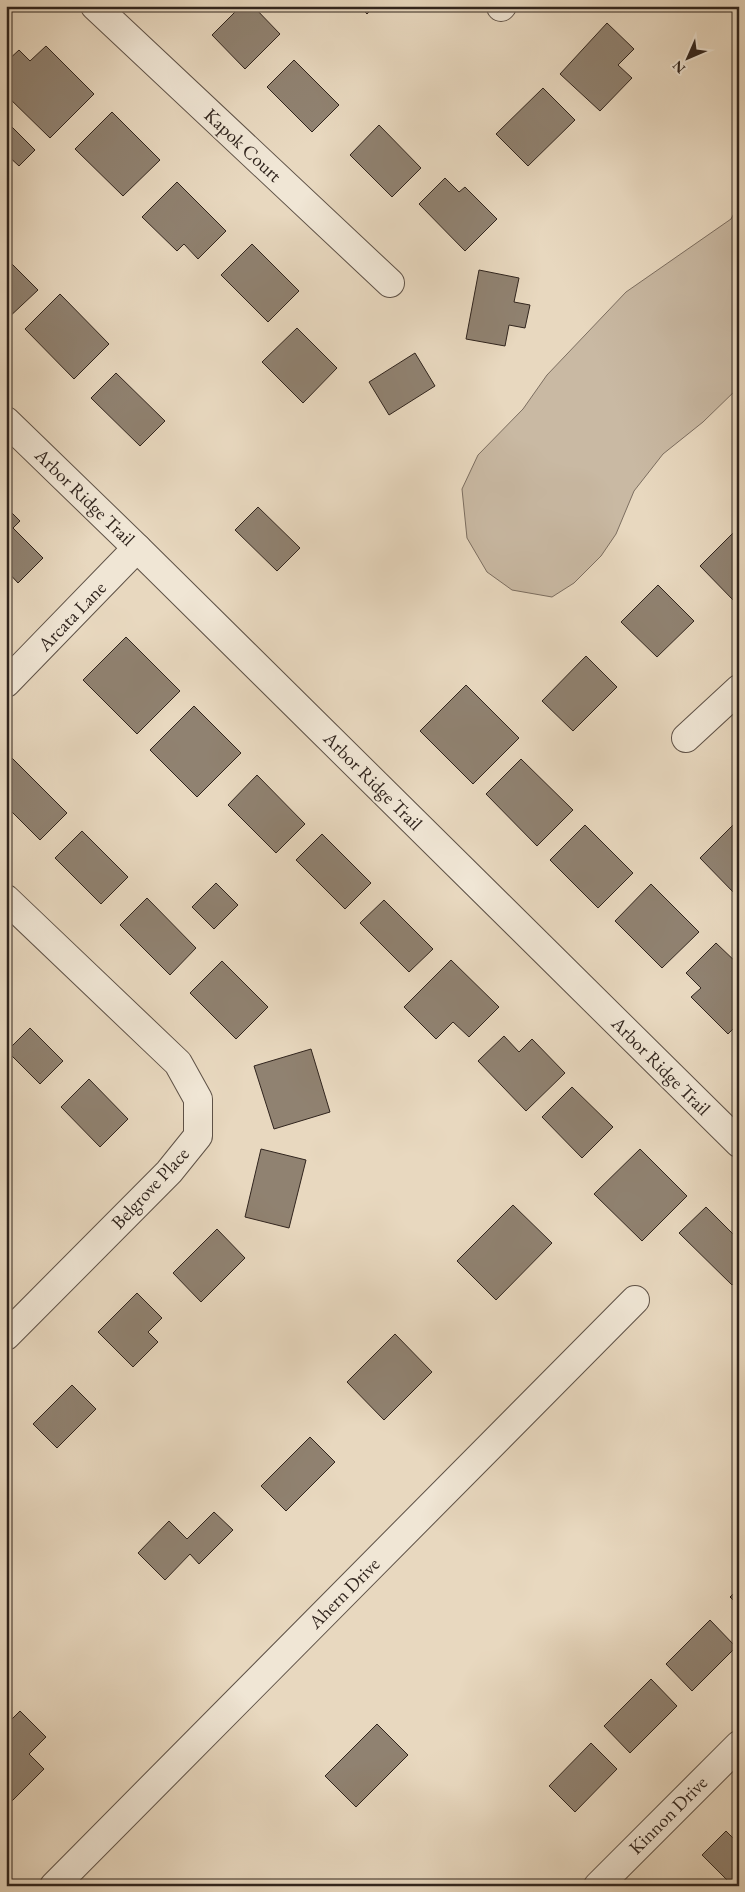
<svg xmlns="http://www.w3.org/2000/svg" width="745" height="1892" font-family="'EB Garamond',serif">
<style>
.green{fill:#c9b9a3;stroke:#7c6e60}
.building{fill:#908271;stroke:#30241d}
.lines{fill:none;stroke-linecap:round;stroke-linejoin:round}
.street-casing{stroke:#5e5146;stroke-width:30}
.street{stroke:#f0e6d5;stroke-width:28}
.labels{text-anchor:middle;dominant-baseline:central;stroke-width:4;stroke-linejoin:round;paint-order:stroke}
.street-label{font-size:19px;fill:#30241d;stroke:#f0e6d5}
</style>
<rect width="100%" height="100%" fill="#e8d8bf"/>
<filter id="stains"><feTurbulence type="fractalNoise" baseFrequency=".004" numOctaves="4"/><feColorMatrix values="0 0 0 0 .2 0 0 0 0 .09 0 0 0 0 .02 0 0 0 .5 -.17"/></filter>
<radialGradient id="worn" r=".72"><stop offset=".6" stop-color="#630" stop-opacity="0"/><stop offset="1" stop-color="#630" stop-opacity=".3"/></radialGradient>
<polygon class="green" points="739,204 739,387 703,422 663,454 634,491 616,534 601,556 574,583 552,597 512,590 487,572 467,538 462,489 478,455 523,409 547,375 626,292 731,219"/>
<g class="building">
<polygon points="241,6 253,6 280,34 245,69 212,35"/>
<polygon points="359,6 375,6 367,14"/>
<polygon points="607,23 634,49 618,65 632,78 600,111 560,74"/>
<polygon points="46,46 94,94 50,138 6,95 6,62 19,50 30,61"/>
<polygon points="294,60 339,105 312,132 267,87"/>
<polygon points="543,88 575,120 528,166 496,134"/>
<polygon points="112,112 160,160 123,196 75,149"/>
<polygon points="6,121 35,150 19,166 6,154"/>
<polygon points="379,125 421,168 392,197 350,155"/>
<polygon points="445,178 459,192 465,187 497,219 465,251 419,204"/>
<polygon points="177,182 226,231 198,259 184,244 177,251 142,217"/>
<polygon points="252,244 299,291 268,322 221,275"/>
<polygon points="6,258 38,290 6,320"/>
<polygon points="479,270 519,278 514,302 530,305 525,328 509,325 505,346 466,339"/>
<polygon points="60,294 109,344 74,379 25,329"/>
<polygon points="297,328 337,368 303,403 262,362"/>
<polygon points="415,353 435,386 389,415 369,382"/>
<polygon points="116,373 165,421 140,446 91,398"/>
<polygon points="6,507 20,521 13,528 43,558 18,583 6,570"/>
<polygon points="258,507 300,548 277,571 235,530"/>
<polygon points="739,527 739,598 735,602 700,566"/>
<polygon points="658,585 694,621 657,657 621,622"/>
<polygon points="126,637 180,691 137,734 83,680"/>
<polygon points="586,656 617,687 573,731 542,701"/>
<polygon points="466,685 519,738 473,784 420,731"/>
<polygon points="194,706 241,753 197,797 150,750"/>
<polygon points="12,758 67,813 40,840 6,806 6,764"/>
<polygon points="521,759 573,810 537,846 486,794"/>
<polygon points="257,775 305,824 276,853 228,805"/>
<polygon points="739,819 739,892 736,895 700,858"/>
<polygon points="585,825 633,873 598,908 550,860"/>
<polygon points="82,831 128,877 101,904 55,858"/>
<polygon points="322,834 371,883 345,909 296,860"/>
<polygon points="216,883 238,905 214,929 192,907"/>
<polygon points="651,884 699,932 662,968 615,921"/>
<polygon points="147,898 196,948 170,975 120,925"/>
<polygon points="384,900 433,949 409,972 360,923"/>
<polygon points="716,943 739,965 739,1023 728,1034 691,997 701,988 686,973"/>
<polygon points="451,960 499,1007 469,1037 453,1022 436,1039 404,1007"/>
<polygon points="222,961 268,1007 236,1039 190,993"/>
<polygon points="30,1028 63,1061 40,1084 7,1051"/>
<polygon points="504,1036 519,1052 532,1039 565,1073 526,1111 478,1061"/>
<polygon points="311,1049 330,1112 274,1129 254,1066"/>
<polygon points="89,1079 128,1119 100,1147 61,1107"/>
<polygon points="572,1087 613,1127 582,1158 542,1117"/>
<polygon points="261,1149 306,1160 289,1228 245,1217"/>
<polygon points="640,1149 687,1196 642,1241 594,1194"/>
<polygon points="513,1205 552,1243 496,1300 457,1261"/>
<polygon points="706,1207 739,1240 739,1278 732,1285 679,1233"/>
<polygon points="217,1229 245,1258 201,1302 173,1273"/>
<polygon points="137,1293 162,1318 148,1332 158,1342 133,1367 98,1332"/>
<polygon points="395,1334 432,1372 384,1420 347,1382"/>
<polygon points="72,1385 96,1409 57,1448 33,1424"/>
<polygon points="310,1437 335,1462 286,1511 261,1486"/>
<polygon points="214,1512 233,1530 199,1564 190,1554 165,1580 138,1553 169,1521 187,1539"/>
<polygon points="739,1588 739,1606 730,1597"/>
<polygon points="710,1620 736,1647 692,1691 666,1664"/>
<polygon points="651,1679 677,1706 630,1753 604,1726"/>
<polygon points="20,1711 46,1737 29,1754 44,1769 6,1807 6,1725"/>
<polygon points="377,1724 408,1755 356,1807 325,1776"/>
<polygon points="591,1743 617,1769 575,1812 549,1786"/>
<polygon points="726,1831 739,1844 739,1886 733,1886 702,1855"/>
</g>
<g class="lines">
<g class="street-casing">
<g id="street">
<polyline points="95,6 390,283"/>
<polyline points="501,7 502,6"/>
<polyline points="6,421 137,548 739,1143"/>
<polyline points="6,683 137,548"/>
<polyline points="686,738 739,689"/>
<polyline points="6,899 178,1063 198,1099 198,1136 169,1172 6,1336"/>
<polyline points="54,1886 635,1300"/>
<polyline points="598,1886 739,1745"/>
</g>
</g>
<use href="#street" class="street"/>
</g>
<g class="labels">
<g class="street-label">
<text transform="translate(243 145) rotate(43)">Kapok Court</text>
<text transform="translate(85 497) rotate(44)">Arbor Ridge Trail</text>
<text transform="translate(72 616) rotate(-46)">Arcata Lane</text>
<text transform="translate(373 781) rotate(45)">Arbor Ridge Trail</text>
<text transform="translate(661 1066) rotate(45)">Arbor Ridge Trail</text>
<text transform="translate(150 1188) rotate(-47)">Belgrove Place</text>
<text transform="translate(344 1593) rotate(-45)">Ahern Drive</text>
<text transform="translate(668 1815) rotate(-45)">Kinnon Drive</text>
</g>
</g>
<rect width="745" height="1892" fill="none" stroke="#e8d8bf" stroke-width="25"/>
<rect x="8" y="8" width="730" height="1877" fill="none" stroke="#30241d" stroke-width="2.5"/>
<rect x="12" y="12" width="720" height="1867" fill="none" stroke="#30241d"/>
<g transform="translate(688 58) rotate(225)" stroke="#f0e6d5" stroke-width="4" paint-order="stroke">
<path d="M0-4L9 19L0 12L-9 19Z" fill="#30241d"/>
<text y="-8" font-size="14" font-weight="bold" text-anchor="middle" fill="#30241d">N</text>
</g>
<rect width="100%" height="100%" filter="url(#stains)"/>
<rect width="100%" height="100%" fill="url(#worn)"/>
</svg>
